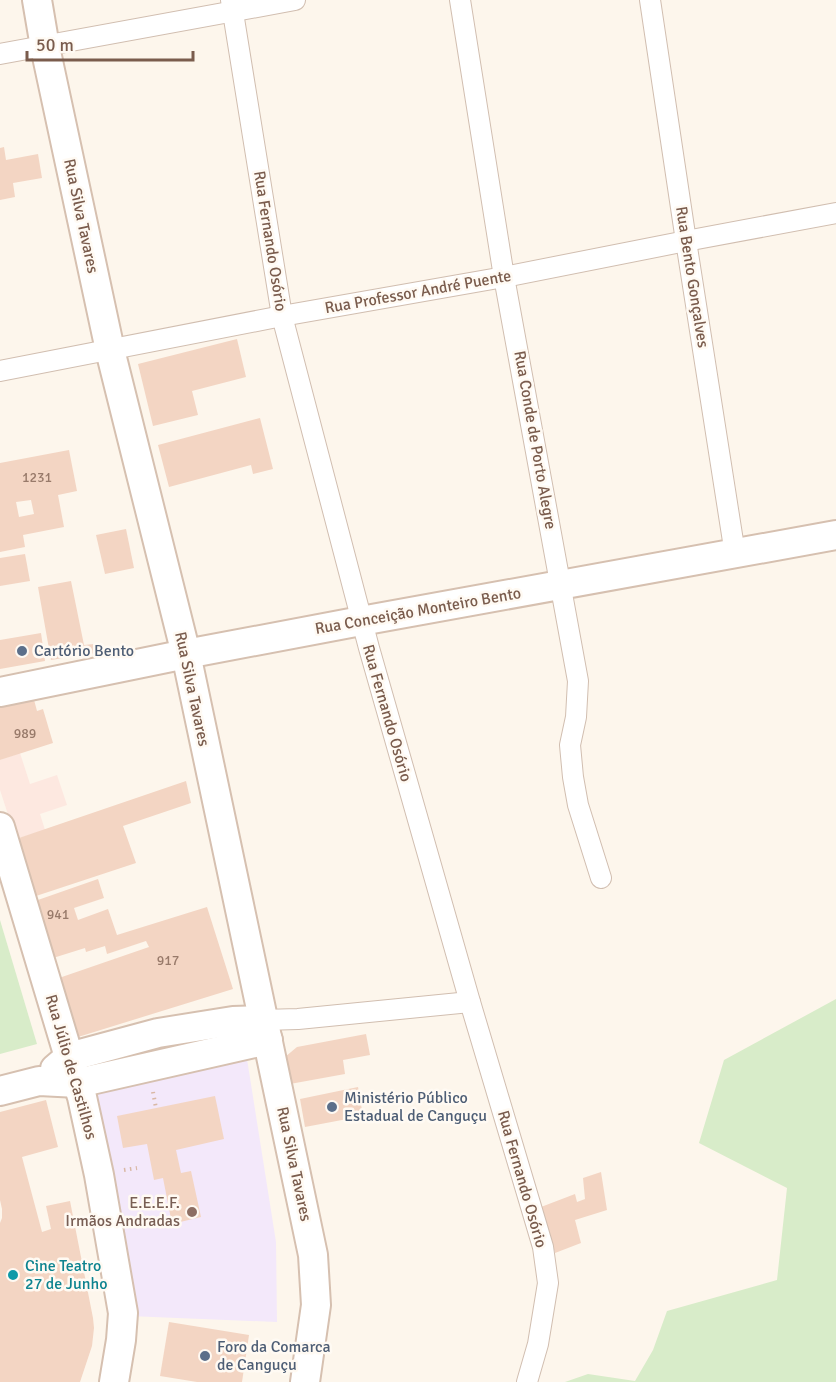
<svg xmlns="http://www.w3.org/2000/svg" width="836" height="1382" font-family="Signika,sans-serif">
<style>
.commercial{fill:#fde8e0}
.education{fill:#f3e8fa}
.green{fill:#d8ecc9}
.building{fill:#f3d5c3;fill-rule:evenodd}
.lines{fill:none;stroke-linecap:round;stroke-linejoin:round}
.street-casing{stroke:#d1beb0;stroke-width:22}
.secondary-casing{stroke:#d6c0b0;stroke-width:32}
.path{stroke:#d9b8a5;stroke-width:4;stroke-dasharray:1.5 4.5;stroke-linecap:butt}
.street{stroke:#fff;stroke-width:20}
.secondary{stroke:#fff;stroke-width:28}
.service-dot{fill:#5c6f8a;stroke:#fffaf3;stroke-width:2}
.education-dot{fill:#8d6e63;stroke:#fffaf3;stroke-width:2}
.culture-dot{fill:#0f9aa8;stroke:#fffaf3;stroke-width:2}
.labels{text-anchor:middle;dominant-baseline:central;stroke-width:5;stroke-linejoin:round;paint-order:stroke}
.number-label{font-size:14px;fill:#987a6a}
.street-label{font-size:16px;fill:#7a5c4d;stroke:#fffaf3}
.service-label{font-size:16px;fill:#4e5e75;stroke:#fffaf3;text-anchor:start}
.education-label{font-size:16px;fill:#785e54;stroke:#fffaf3;text-anchor:end}
.culture-label{font-size:16px;fill:#0d838f;stroke:#fffaf3;text-anchor:start}
</style>
<rect width="100%" height="100%" fill="#fdf6ec"/>
<polygon class="commercial" points="20,753 30,784 57,775 67,805 40,814 45,830 16,839 0,790 0,760"/>
<polygon class="education" points="247,1059 276,1242 277,1322 129,1316 93,1095"/>
<g class="green">
<polygon points="0,920 37,1044 0,1054"/>
<polygon points="836,999 836,1382 565,1382 588,1374 635,1381 653,1350 667,1311 777,1280 787,1188 699,1143 724,1060"/>
</g>
<g class="building">
<polygon points="4,147 6,160 38,154 42,178 13,183 15,197 0,200 0,148"/>
<polygon points="237,339 246,377 192,391 198,415 153,426 138,364"/>
<polygon points="260,418 273,469 253,474 251,465 169,487 158,445"/>
<path d="M69 450 77 491 58 495 64 527 23 535 25 547 0 552V463ZM31 500 34 514 19 517 16 502Z"/>
<polygon points="126,529 134,568 105,574 96,535"/>
<polygon points="25,554 30,581 0,586 0,558"/>
<polygon points="71,581 84,645 94,644 95,653 51,660 38,587"/>
<polygon points="41,633 45,661 0,669 0,640"/>
<polygon points="33,696 37,711 43,709 53,743 0,760 0,703"/>
<polygon points="186,781 191,803 123,826 136,863 33,897 16,839"/>
<polygon points="98,879 104,898 74,908 78,920 108,909 117,935 207,907 233,989 78,1037 59,978 149,947 146,941 107,954 105,946 86,952 85,948 53,958 35,901"/>
<polygon points="366,1034 370,1055 343,1060 345,1074 290,1084 285,1057 297,1047"/>
<polygon points="358,1087 363,1116 305,1127 300,1099"/>
<polygon points="215,1096 224,1139 176,1150 181,1173 191,1171 201,1217 172,1224 163,1178 154,1180 147,1144 123,1148 117,1116"/>
<polygon points="46,1100 58,1147 22,1157 42,1232 51,1229 46,1206 70,1201 93,1318 94,1328 92,1346 80,1382 0,1382 0,1223 2,1218 2,1209 0,1200 0,1112"/>
<polygon points="601,1172 607,1210 575,1220 581,1243 555,1253 541,1207 575,1194 577,1202 585,1199 583,1178"/>
<polygon points="169,1322 249,1335 242,1382 197,1382 160,1376"/>
</g>
<g class="lines">
<g class="street-casing">
<g id="street">
<polyline points="231,0 282,316 369,648 470,1002 543,1247 548,1283 538,1344 527,1382"/>
<polyline points="460,0 504,277 578,681 576,717 570,745 573,777 578,805 601,878"/>
<polyline points="650,0 686,241 735,554"/>
<polyline points="0,54 295,0"/>
<polyline points="0,371 282,316 504,277 686,241 836,213"/>
<polyline points="263,1020 298,1019 470,1002"/>
</g>
</g>
<g class="secondary-casing">
<g id="secondary">
<polyline points="37,0 45,47 110,350 186,654 313,1255 316,1305 305,1382"/>
<polyline points="0,692 186,654 361,621 836,535"/>
<polyline points="0,827 69,1057 82,1097 99,1175 123,1313 121,1340 114,1382"/>
<polyline points="55,1069 69,1057 158,1033 233,1021 263,1020"/>
<polyline points="0,1091 39,1081 78,1083 268,1040"/>
</g>
</g>
<g class="path">
<polyline points="153,1092 156,1108"/>
<polyline points="124,1170 137,1168"/>
</g>
<use href="#street" class="street"/>
<use href="#secondary" class="secondary"/>
</g>
<g class="service-dot">
<circle cx="22" cy="651" r="6"/>
<circle cx="332" cy="1107" r="6"/>
<circle cx="205" cy="1356" r="6"/>
</g>
<circle class="education-dot" cx="192" cy="1212" r="6"/>
<circle class="culture-dot" cx="13" cy="1275" r="6"/>
<g class="labels">
<g class="number-label">
<text x="37" y="477">1231</text>
<text x="25" y="733">989</text>
<text x="58" y="914">941</text>
<text x="168" y="960">917</text>
</g>
<g class="street-label">
<text transform="translate(81 216) rotate(78)">Rua Silva Tavares</text>
<text transform="translate(270 241) rotate(81)">Rua Fernando Osório</text>
<text transform="translate(692 277) rotate(81)">Rua Bento Gonçalves</text>
<text transform="translate(418 292) rotate(-10)">Rua Professor André Puente</text>
<text transform="translate(535 440) rotate(80)">Rua Conde de Porto Alegre</text>
<text transform="translate(418 611) rotate(-10)">Rua Conceição Monteiro Bento</text>
<text transform="translate(192 689) rotate(78)">Rua Silva Tavares</text>
<text transform="translate(387 713) rotate(74)">Rua Fernando Osório</text>
<text transform="translate(71 1067) rotate(74)">Rua Júlio de Castilhos</text>
<text transform="translate(294 1164) rotate(78)">Rua Silva Tavares</text>
<text transform="translate(522 1179) rotate(74)">Rua Fernando Osório</text>
</g>
<g class="service-label">
<text x="34" y="651">Cartório Bento</text>
<text x="344" y="1098">Ministério Público<tspan x="344" dy="18">Estadual de Canguçu</tspan></text>
<text x="217" y="1347">Foro da Comarca<tspan x="217" dy="18">de Canguçu</tspan></text>
</g>
<g class="education-label">
<text x="180" y="1203">E.E.E.F.<tspan x="180" dy="18">Irmãos Andradas</tspan></text>
</g>
<g class="culture-label">
<text x="25" y="1266">Cine Teatro<tspan x="25" dy="18">27 de Junho</tspan></text>
</g>
</g>
<path d="M27 51v9h166v-9" fill="none" stroke="#7a5c4d" stroke-width="3"/>
<text x="36" y="51" font-size="18" fill="#7a5c4d" stroke="#fffaf3" stroke-width="4.5" paint-order="stroke">50 m</text>
</svg>
